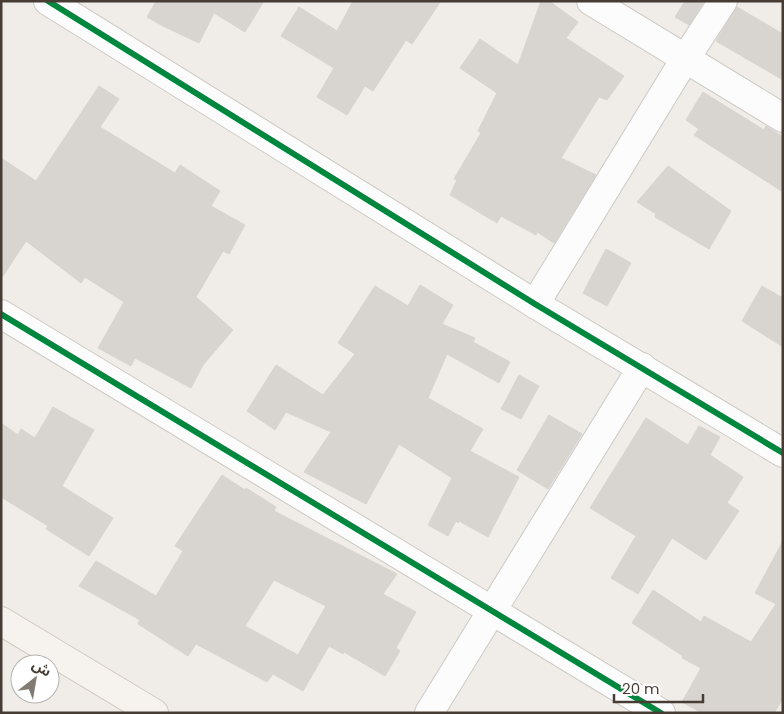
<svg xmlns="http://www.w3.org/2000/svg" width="784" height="714" font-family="Poppins,'Noto Sans Arabic',sans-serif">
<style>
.building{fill:#d8d4cf;stroke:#d8d4ce;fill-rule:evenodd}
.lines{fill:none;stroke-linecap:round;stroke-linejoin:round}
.street-casing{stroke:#cdc9c4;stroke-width:30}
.secondary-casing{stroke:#d0c9bf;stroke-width:30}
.street{stroke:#fdfcfc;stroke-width:28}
.secondary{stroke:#f6f3ee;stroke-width:28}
.cycleway-casing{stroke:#fff;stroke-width:9}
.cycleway{stroke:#00873e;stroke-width:6}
</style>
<rect width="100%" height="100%" fill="#f0ede8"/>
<g class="building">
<polygon points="156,1 264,1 245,32 214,13 199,43 163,26 147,17"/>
<polygon points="353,1 441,1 412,44 406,40 373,91 365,86 347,115 317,97 334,68 281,36 299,7 337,31"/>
<polygon points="541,1 549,1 578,22 566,38 624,76 607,100 599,97 561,158 596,175 554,243 537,232 536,235 501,216 497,223 450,195 457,180 454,179 481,133 478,131 497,93 460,68 480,39 518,65"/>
<polygon points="685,1 704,1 689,25 675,17"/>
<polygon points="737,7 783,34 783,80 716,41"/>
<polygon points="99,86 119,99 100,127 175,173 180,165 220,191 211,206 245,225 229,254 223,251 196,297 233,330 203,365 191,388 135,358 131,366 98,348 124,302 85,277 81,283 26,241 1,279 1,158 36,181"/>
<polygon points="703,92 764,130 766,126 783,137 783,192 694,135 699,129 686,120"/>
<polygon points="668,166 731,211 709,249 655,217 656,214 637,202"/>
<polygon points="606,249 631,263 607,306 583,293"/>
<polygon points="420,285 453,305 442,324 475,338 473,342 510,362 499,383 447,354 428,398 483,429 470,451 519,477 488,537 459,521 458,523 456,521 448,536 428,525 452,478 399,444 366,504 304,472 331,432 286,412 275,430 247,411 276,365 323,395 355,354 338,343 375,286 408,306"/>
<polygon points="762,286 783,298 783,347 742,321"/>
<polygon points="519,375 539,386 521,419 501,409"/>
<polygon points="53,407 94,430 62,486 113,518 89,556 46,529 48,526 1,497 1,423 18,435 21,429 35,438"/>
<polygon points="549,415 582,434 548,489 517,470"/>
<polygon points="646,418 688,445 699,426 720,437 710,455 743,477 727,503 739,511 706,560 672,538 638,594 611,578 636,536 590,508"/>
<path d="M222 475 245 490 246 488 276 507 274 511 397 574 383 594 416 612 396 648 400 651 385 676 344 652 343 654 329 646 303 691 273 674 267 682 196 644 188 656 138 624 140 620 79 586 96 561 156 596 183 551 175 546ZM274 580 326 606 298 655 245 626Z"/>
<polygon points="783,541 783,699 774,713 702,713 682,702 701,668 682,658 683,656 632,623 653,590 701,622 704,616 751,642 776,604 755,593"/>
</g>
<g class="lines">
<g class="street-casing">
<g id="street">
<polyline points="48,1 535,304 783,453"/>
<polyline points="591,1 783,118"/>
<polyline points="535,304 685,59 723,1"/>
<polyline points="1,314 661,713"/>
<polyline points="429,713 642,367"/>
</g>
</g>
<g class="secondary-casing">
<polyline id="secondary" points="1,621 154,713"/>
</g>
<use href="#street" class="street"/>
<use href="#secondary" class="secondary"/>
<g class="cycleway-casing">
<g id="cycleway">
<polyline points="48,1 535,304 783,453"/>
<polyline points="1,314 661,713"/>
</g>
</g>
<use href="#cycleway" class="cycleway"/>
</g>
<rect width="784" height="714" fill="none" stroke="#473d34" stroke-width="5"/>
<g transform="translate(35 679) rotate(31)"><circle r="24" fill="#ffffff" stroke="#b5b1ae"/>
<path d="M0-4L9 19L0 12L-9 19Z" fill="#827b73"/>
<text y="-8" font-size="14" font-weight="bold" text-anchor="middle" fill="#473d34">ش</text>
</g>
<path d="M614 694v8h89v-8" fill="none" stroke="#473d34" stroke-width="2.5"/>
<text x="622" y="694" font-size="15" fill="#473d34" stroke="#ffffff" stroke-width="4" paint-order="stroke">20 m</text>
</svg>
